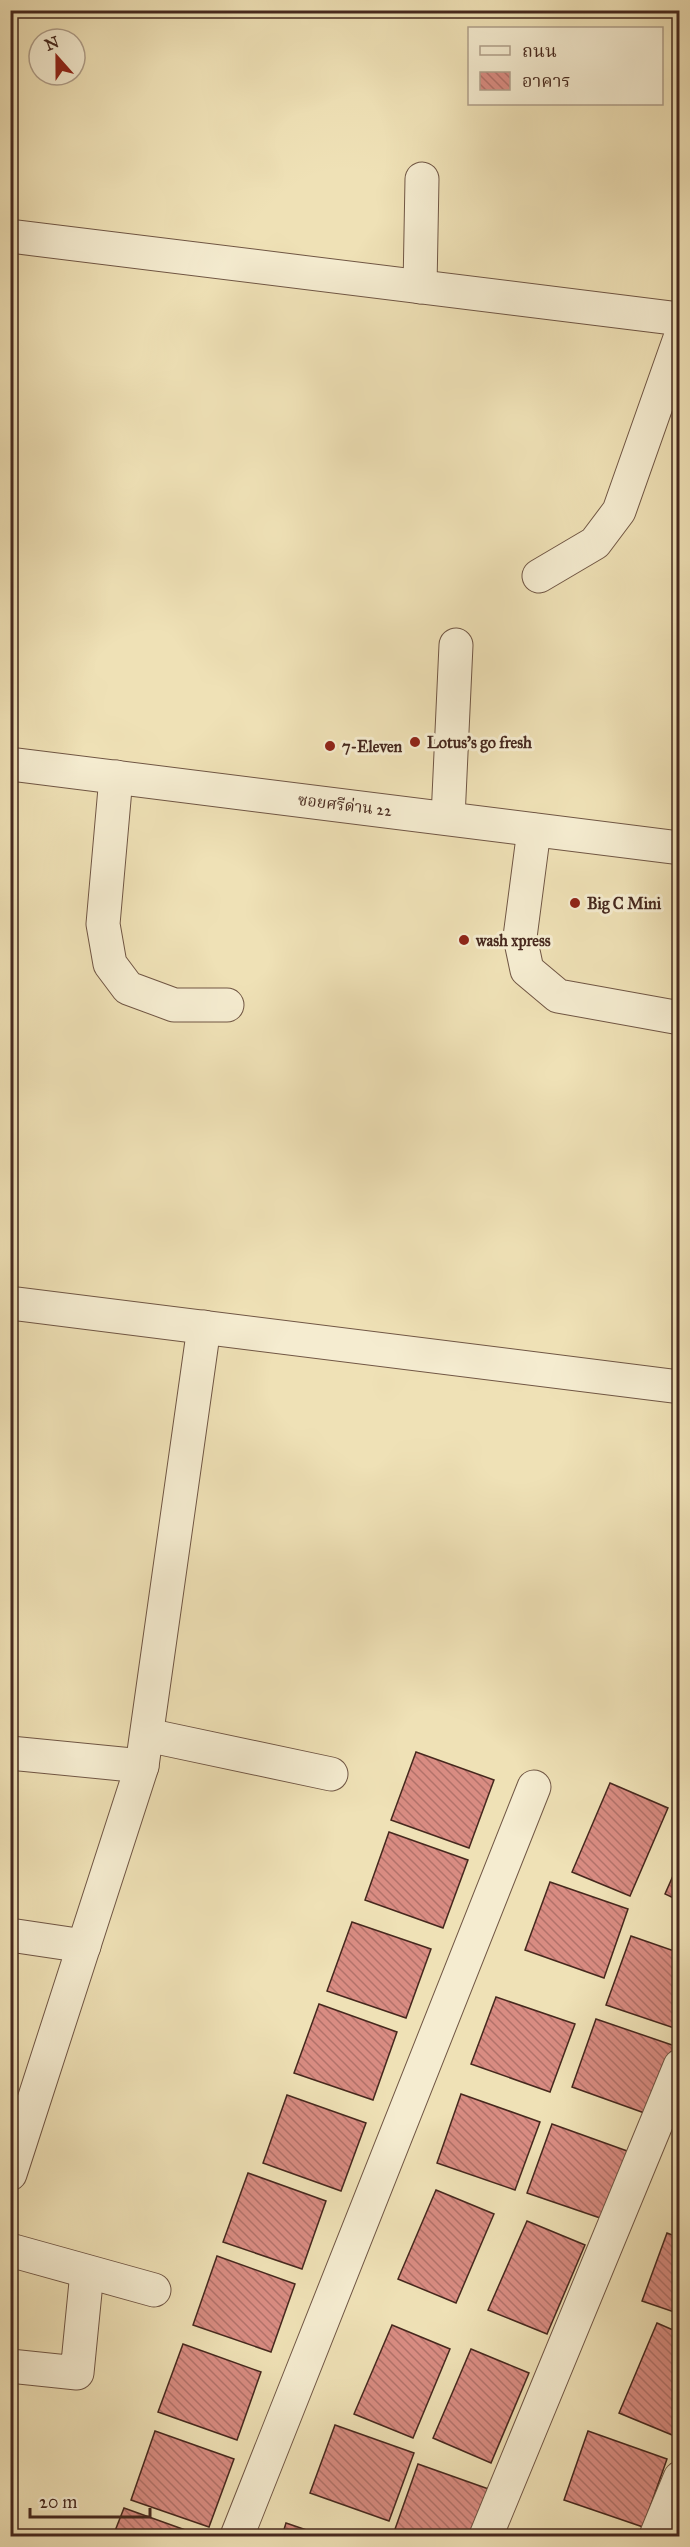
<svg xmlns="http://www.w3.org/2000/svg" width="690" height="2547" font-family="'IM FELL Great Primer','Noto Serif Thai',serif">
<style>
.building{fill:url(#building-back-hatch);stroke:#46281e;stroke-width:1.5}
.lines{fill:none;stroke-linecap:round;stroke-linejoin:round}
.minor-casing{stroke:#705644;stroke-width:35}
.minor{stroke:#f5ecd0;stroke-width:33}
.poi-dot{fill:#8f2418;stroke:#f5ecd0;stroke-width:2}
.labels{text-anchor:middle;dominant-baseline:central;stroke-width:6;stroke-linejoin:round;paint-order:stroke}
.poi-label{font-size:16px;font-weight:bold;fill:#46281e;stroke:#f5ecd0;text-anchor:start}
.street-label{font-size:16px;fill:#46281e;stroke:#f5ecd0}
</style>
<defs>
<pattern id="building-back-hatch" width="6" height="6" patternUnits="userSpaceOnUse" patternTransform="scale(1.5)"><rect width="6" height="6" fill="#d98c82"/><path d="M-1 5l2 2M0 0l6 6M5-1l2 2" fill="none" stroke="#b2726a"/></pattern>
</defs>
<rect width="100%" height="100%" fill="#efe1b6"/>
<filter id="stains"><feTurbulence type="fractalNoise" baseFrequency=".00333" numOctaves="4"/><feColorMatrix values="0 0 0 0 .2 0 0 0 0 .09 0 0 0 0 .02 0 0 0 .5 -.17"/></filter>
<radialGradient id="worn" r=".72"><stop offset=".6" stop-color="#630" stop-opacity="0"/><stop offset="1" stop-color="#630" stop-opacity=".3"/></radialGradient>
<g class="building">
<polygon points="416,1752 494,1780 469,1848 391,1820"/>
<polygon points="610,1783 668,1808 630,1896 572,1872"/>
<polygon points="389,1832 468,1860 443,1928 365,1900"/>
<polygon points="680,1860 680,1901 665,1894"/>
<polygon points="550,1882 628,1909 604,1978 525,1950"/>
<polygon points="352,1922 431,1949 406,2018 327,1991"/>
<polygon points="631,1936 680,1953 680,2030 606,2005"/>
<polygon points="496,1997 575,2024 550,2092 471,2064"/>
<polygon points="319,2004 397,2032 373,2100 294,2073"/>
<polygon points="596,2019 675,2046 650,2115 572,2087"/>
<polygon points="461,2094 540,2122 515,2190 437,2163"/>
<polygon points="287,2095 366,2123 341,2191 263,2163"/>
<polygon points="552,2124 630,2152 606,2220 527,2193"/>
<polygon points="248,2173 326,2201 302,2269 223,2242"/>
<polygon points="436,2190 494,2214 456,2303 398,2279"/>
<polygon points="527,2221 585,2245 547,2334 488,2310"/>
<polygon points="667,2233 680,2238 680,2314 642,2301"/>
<polygon points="217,2256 295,2284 271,2352 193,2325"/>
<polygon points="657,2323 680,2333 680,2433 677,2437 619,2413"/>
<polygon points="392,2325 450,2349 413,2438 354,2414"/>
<polygon points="183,2344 261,2372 237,2440 158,2412"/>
<polygon points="471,2349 529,2373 491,2463 433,2438"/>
<polygon points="335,2425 414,2453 389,2521 310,2493"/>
<polygon points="155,2431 234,2459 209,2527 131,2500"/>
<polygon points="588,2431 667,2459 643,2527 564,2500"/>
<polygon points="418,2464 497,2492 480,2536 406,2536 394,2532"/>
<polygon points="124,2508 202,2536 113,2536"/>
<polygon points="286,2523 324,2536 282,2536"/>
</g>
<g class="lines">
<g class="minor-casing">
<g id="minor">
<polyline points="10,236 680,319"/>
<polyline points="420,287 422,179"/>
<polyline points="539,576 595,543 619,511 680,338"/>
<polyline points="10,764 680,848"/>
<polyline points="116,777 103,924 110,964 128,988 174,1005 227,1005"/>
<polyline points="448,818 456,645"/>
<polyline points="534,830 520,937 527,970 558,996 680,1018"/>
<polyline points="10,1303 680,1387"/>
<polyline points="147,1735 331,1774"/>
<polyline points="10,1753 142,1766"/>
<polyline points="10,1935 84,1946"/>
<polyline points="10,2174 142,1766 204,1327"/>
<polyline points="10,2250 154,2290"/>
<polyline points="10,2366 77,2373 87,2272"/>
<polyline points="237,2536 534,1787"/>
<polyline points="486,2536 680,2066"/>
<polyline points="656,2536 680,2478"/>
</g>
</g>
<use href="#minor" class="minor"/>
</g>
<g class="poi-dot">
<circle cx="415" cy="742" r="6"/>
<circle cx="330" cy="746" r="6"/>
<circle cx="575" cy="903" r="6"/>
<circle cx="464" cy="940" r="6"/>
</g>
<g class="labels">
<g class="poi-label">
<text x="427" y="742">Lotus's go fresh</text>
<text x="342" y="746">7-Eleven</text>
<text x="587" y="903">Big C Mini</text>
<text x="476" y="940">wash xpress</text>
</g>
<g class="street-label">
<text transform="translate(345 805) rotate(7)">ซอยศรีด่าน 22</text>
</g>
</g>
<rect width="690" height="2547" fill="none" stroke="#efe1b6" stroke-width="36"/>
<rect x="12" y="12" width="666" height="2523" fill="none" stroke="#46281e" stroke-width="3"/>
<rect x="18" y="18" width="654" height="2511" fill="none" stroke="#46281e" stroke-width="1.5"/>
<rect x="468" y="27" width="195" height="78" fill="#f5ecd0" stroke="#af9e89" stroke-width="1.5"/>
<rect x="480" y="46" width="30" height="9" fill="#f5ecd0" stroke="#af9e89" stroke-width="1.5"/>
<text x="522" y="57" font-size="18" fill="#46281e">ถนน</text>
<rect x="480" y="72" width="30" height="18" fill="url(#building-back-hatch)" stroke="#af9e89" stroke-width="1.5"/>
<text x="522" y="87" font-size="18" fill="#46281e">อาคาร</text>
<g transform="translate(57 57) rotate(339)"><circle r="28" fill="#f5ecd0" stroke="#af9e89" stroke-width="1.5"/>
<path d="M0-4.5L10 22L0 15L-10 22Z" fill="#8f2418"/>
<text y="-9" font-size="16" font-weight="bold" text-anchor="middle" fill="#46281e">N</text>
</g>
<path d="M30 2508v9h120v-9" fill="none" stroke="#46281e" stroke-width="3"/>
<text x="39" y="2508" font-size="18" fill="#46281e" stroke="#f5ecd0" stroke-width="4.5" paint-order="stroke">20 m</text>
<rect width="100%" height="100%" filter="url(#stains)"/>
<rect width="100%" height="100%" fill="url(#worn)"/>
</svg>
